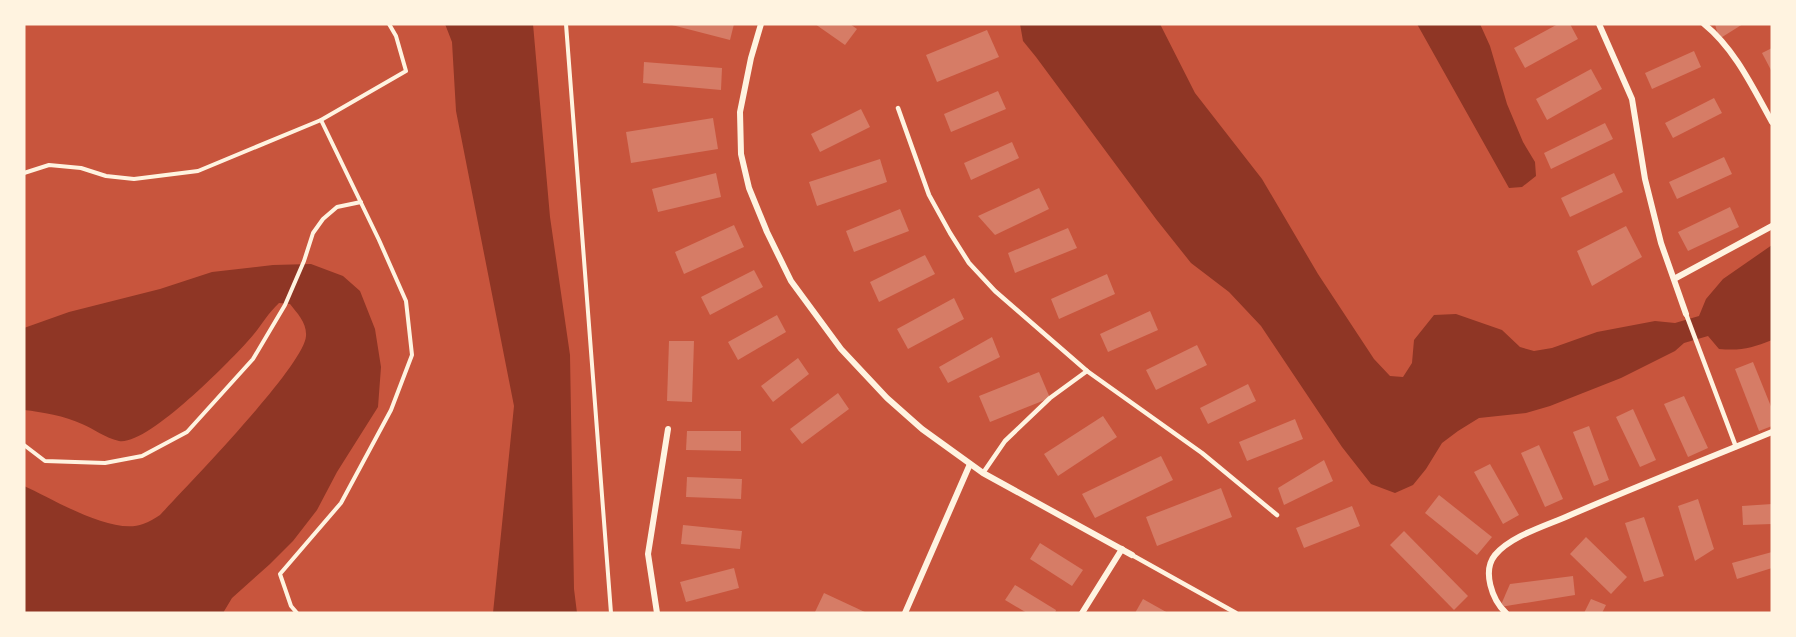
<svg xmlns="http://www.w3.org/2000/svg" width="1796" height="637" font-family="'Alegreya Sans',sans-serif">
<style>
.water{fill:#8f3625}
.building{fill:#d67c66}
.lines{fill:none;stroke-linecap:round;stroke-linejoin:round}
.path{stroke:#fff3e0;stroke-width:4}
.service{stroke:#fff3e0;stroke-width:4.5}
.minor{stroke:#fff3e0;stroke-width:6}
</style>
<rect width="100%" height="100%" fill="#c8553d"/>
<g class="water">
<polygon points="445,24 533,24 550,217 570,355 574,589 577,613 493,613 514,406 456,111 452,42"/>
<path d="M1020 24H1160L1195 93 1262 179 1318 274 1374 359 1390 376 1403 377 1412 363 1414 340 1434 315 1456 314 1502 330 1520 347 1534 351 1552 348 1597 332 1655 321 1675 323 1699 316 1706 299 1723 279 1772 245V340C1752 348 1741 351 1719 349L1708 336 1684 343 1675 351 1621 378 1550 406 1526 413 1479 418 1458 431 1442 443 1426 469 1413 485 1395 493 1371 484 1342 447 1261 326 1229 292 1191 263 1156 219 1036 57 1023 41Z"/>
<polygon points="1417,24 1480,24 1490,46 1507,104 1523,142 1535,162 1536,176 1522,187 1509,188"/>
<path d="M311 264 343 276 360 291 375 329 381 367 378 407 337 472 317 510 293 541 270 564 232 598 223 613H24V486C53 499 113 536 143 524 149 522 155 518 160 515 186 487 304 366 306 336 307 323 297 313 290 304L279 303C266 315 259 330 247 342 227 364 147 446 119 441 105 438 94 429 82 424 65 416 42 412 24 410V328L69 312 160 289 212 272 273 265Z"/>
</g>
<g class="building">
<polygon points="668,24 734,24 730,40"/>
<polygon points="815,24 850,24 857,29 845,45"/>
<polygon points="1558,24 1570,24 1578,39 1525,68 1514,48"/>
<polygon points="1715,24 1743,24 1719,39"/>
<polygon points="987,30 999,57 937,82 926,55"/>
<polygon points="1772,48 1772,72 1762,53"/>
<polygon points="1694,51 1701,67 1652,89 1645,73"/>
<polygon points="644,62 722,68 721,90 643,83"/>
<polygon points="1591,69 1602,89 1547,120 1536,99"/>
<polygon points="998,91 1006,109 951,132 944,114"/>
<polygon points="1714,98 1722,113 1673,138 1665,123"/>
<polygon points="861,109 870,127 820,152 811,134"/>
<polygon points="713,118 718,149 631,163 626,132"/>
<polygon points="1605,123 1613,139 1551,169 1544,153"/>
<polygon points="1012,142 1019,158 971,180 964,163"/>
<polygon points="1724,157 1732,174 1677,199 1669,182"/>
<polygon points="880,159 887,182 817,206 809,182"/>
<polygon points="716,173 721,197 658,212 652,189"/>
<polygon points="1614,173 1623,192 1570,217 1561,198"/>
<polygon points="1039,188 1049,209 995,235 978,216"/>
<polygon points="1730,207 1739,227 1688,251 1678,232"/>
<polygon points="900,209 909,231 854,252 846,231"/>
<polygon points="734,225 744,247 684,274 675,252"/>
<polygon points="1626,226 1642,257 1592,286 1577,251"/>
<polygon points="1068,228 1077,248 1015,273 1008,253"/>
<polygon points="925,255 935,274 879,302 870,282"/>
<polygon points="754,270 763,287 710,315 701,297"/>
<polygon points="1107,274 1115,294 1059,319 1051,299"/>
<polygon points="954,298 964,319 908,349 897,329"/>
<polygon points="1150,311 1158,330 1108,352 1100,334"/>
<polygon points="777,315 786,332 738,360 728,342"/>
<polygon points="992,337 1000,357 948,383 939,367"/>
<polygon points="669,341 694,341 692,402 667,401"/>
<polygon points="1197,345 1207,365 1156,390 1146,370"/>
<polygon points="798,358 809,374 773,402 761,386"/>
<polygon points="1753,362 1772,409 1772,426 1759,431 1735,369"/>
<polygon points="1039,372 1050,398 990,422 979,396"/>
<polygon points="1248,384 1256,401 1208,424 1200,408"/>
<polygon points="838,393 849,409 802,444 790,429"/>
<polygon points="1684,396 1708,448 1688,457 1664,404"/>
<polygon points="1633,409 1656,460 1640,467 1616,417"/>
<polygon points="1103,416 1117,437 1058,476 1044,454"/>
<polygon points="1295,419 1303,439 1247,461 1239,442"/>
<polygon points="1589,426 1609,480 1594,486 1573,432"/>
<polygon points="687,431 741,431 741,451 686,450"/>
<polygon points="1539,445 1563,499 1545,507 1521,453"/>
<polygon points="1161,456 1173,480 1095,518 1082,494"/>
<polygon points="1324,460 1333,481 1284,505 1278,488"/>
<polygon points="1490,464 1519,515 1503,524 1474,472"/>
<polygon points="687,477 742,479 741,499 686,497"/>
<polygon points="1221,488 1232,517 1157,546 1146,517"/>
<polygon points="1439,495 1492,537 1477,555 1425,513"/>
<polygon points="1698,499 1714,549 1695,561 1678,506"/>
<polygon points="1772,504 1772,524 1743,525 1742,506"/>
<polygon points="1352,506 1360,526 1304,548 1296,528"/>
<polygon points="1644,517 1664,576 1644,582 1625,523"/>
<polygon points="683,525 742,531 740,549 681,544"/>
<polygon points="1404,531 1468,596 1454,610 1390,545"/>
<polygon points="1586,537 1627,577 1611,594 1570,554"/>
<polygon points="1040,543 1083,570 1072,586 1030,559"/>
<polygon points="1772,552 1772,568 1737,579 1732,563"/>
<polygon points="734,568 739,588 686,602 680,582"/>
<polygon points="1573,576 1575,595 1500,607 1510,584"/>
<polygon points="1015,585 1056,610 1055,613 1027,613 1005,600"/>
<polygon points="824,593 867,613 815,612"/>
<polygon points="1143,599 1168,613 1135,613"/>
<polygon points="1591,599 1606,605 1602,613 1584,613"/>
</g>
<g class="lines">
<g class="path">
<polyline points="566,24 611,613"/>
<polyline points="24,173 49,165 81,168 106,176 134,179 198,171 321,120 406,71 396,36 389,24"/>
<polyline points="24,445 45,461 105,463 142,456 187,432 253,359 285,305 304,261 313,233 323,219 337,207 361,202"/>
<polyline points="297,613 291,606 280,574 341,503 391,410 412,355 406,301 379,240 321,120"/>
</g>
<g class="service">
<polyline points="898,108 929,195 950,233 969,263 995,291 1087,371 1202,453 1277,515"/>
<polyline points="1686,314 1736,447"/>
<polyline points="983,473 1005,441 1050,398 1087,371"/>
<polyline points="1132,555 1236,613"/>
</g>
<g class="minor">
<polyline points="761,24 751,58 740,112 741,154 749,188 767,232 791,281 841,349 887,398 922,429 983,473 1132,555"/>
<polyline points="1599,24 1632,99 1645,179 1661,243 1686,314"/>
<path d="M1704 24C1735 49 1753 88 1772 122"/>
<polyline points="1674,279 1772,226"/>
<polyline points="657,613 648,554 668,429"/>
<polyline points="905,613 970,464"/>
<polyline points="1082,613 1122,549"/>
<path d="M1506 613C1492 600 1482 571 1495 555 1511 536 1545 526 1568 516 1635 487 1704 460 1772 432"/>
</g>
</g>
<rect width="1796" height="637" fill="none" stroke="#fff3e0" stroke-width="51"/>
</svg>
